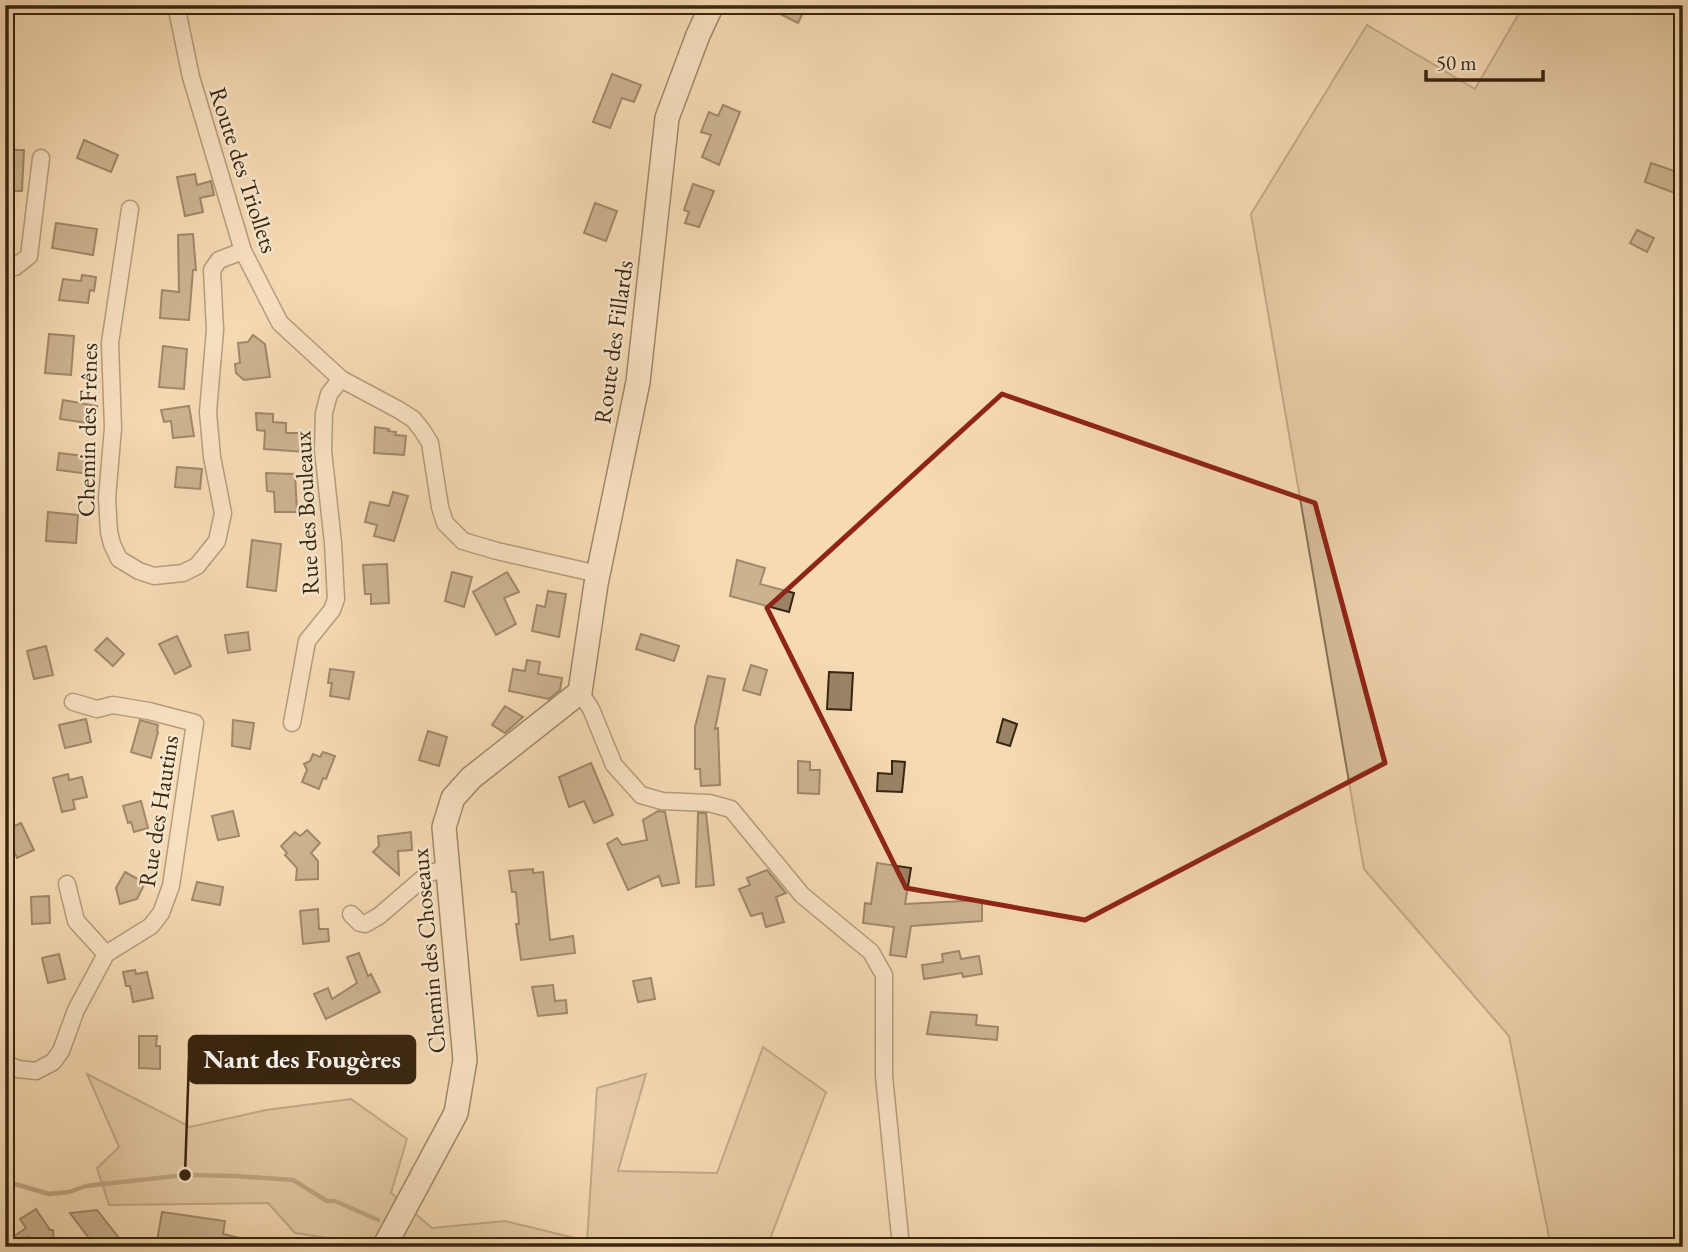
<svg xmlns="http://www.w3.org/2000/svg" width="1688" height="1252" font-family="'EB Garamond',serif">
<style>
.green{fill:#d5bb98;stroke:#867054;stroke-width:2}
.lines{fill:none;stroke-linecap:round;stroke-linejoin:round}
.stream{stroke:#836c50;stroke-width:4.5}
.building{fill:#9a8365;stroke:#38250f;stroke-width:2}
.street-casing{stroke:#675238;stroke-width:19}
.secondary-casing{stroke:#38250f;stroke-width:26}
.street{stroke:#f8e7ce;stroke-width:16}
.secondary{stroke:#f8e7ce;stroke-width:23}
.marked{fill:none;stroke:#8f2418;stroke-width:5;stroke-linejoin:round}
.labels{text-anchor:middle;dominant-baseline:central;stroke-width:5;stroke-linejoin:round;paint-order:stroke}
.street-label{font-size:24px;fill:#38250f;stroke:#f8e7ce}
.leader{fill:none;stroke:#38250f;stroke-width:2.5}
.callout-dot{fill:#38250f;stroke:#f8e7ce;stroke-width:2.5}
.callout{fill:#38250f;stroke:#38250f;stroke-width:2.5}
.callout-label{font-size:26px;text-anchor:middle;font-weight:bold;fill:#fff}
</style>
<rect width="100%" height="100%" fill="#f5dab4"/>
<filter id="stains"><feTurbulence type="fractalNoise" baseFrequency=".00286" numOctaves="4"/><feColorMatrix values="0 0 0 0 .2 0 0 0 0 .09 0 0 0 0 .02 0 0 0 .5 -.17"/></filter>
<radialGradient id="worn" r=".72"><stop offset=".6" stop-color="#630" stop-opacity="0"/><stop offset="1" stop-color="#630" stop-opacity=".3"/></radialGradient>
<g class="green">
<polygon points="1524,5 1683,5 1683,1247 1551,1247 1509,1036 1364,869 1251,214 1367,25 1475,89"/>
<polygon points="763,1047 826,1092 767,1247 357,1247 340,1240 295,1233 268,1203 109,1205 97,1168 119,1147 87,1074 190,1127 266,1110 351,1099 407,1139 391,1193 432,1228 505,1221 587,1241 597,1088 646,1074 618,1171 717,1173"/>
</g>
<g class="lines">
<g class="stream">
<polyline points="5,1181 49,1194 69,1192 86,1186 185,1175 236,1176 293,1180 327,1201 335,1201 378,1220"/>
<polyline points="421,1245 426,1247"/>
</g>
</g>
<g class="building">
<polygon points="784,5 807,5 798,23 780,14"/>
<polygon points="612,74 641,85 634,102 622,98 610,128 593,122"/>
<polygon points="723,105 740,112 719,165 702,157 711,135 701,132 709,112 718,116"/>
<polygon points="84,140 118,155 111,172 77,158"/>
<polygon points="5,150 24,150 22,191 5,191"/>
<polygon points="1651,163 1683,174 1683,196 1645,182"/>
<polygon points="195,174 197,185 211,181 214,195 200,198 203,212 185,216 177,177"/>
<polygon points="693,184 714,191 699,227 685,223 689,212 684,210"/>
<polygon points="595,203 617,211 606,241 584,233"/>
<polygon points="56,223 97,229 93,255 52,248"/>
<polygon points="1637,230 1654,238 1647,252 1630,243"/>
<polygon points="193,234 196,270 193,270 189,320 160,318 162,290 179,292 178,235"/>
<polygon points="82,275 96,277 94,291 90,290 88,303 59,300 63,279 81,281"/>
<polygon points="49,334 74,336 71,375 45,373"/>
<polygon points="253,335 265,344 270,377 244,380 236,373 235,364 240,363 238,343 248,342"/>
<polygon points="163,346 187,349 184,389 159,387"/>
<polygon points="63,400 97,406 94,424 60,419"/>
<polygon points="189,406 194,436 173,438 171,421 164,422 161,410"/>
<polygon points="256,413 273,414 273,422 286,423 286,433 305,433 305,452 264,449 265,431 257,430"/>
<polygon points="375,427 389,429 388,431 396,432 395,435 406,436 404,455 374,453"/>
<polygon points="59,453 91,457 90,474 57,470"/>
<polygon points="177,467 202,469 200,489 175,487"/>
<polygon points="266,473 295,474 297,512 275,512 274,492 267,491"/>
<polygon points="393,492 408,496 394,541 374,536 377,525 365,522 370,502 389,506"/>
<polygon points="48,512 78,515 76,543 46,541"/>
<polygon points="252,540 281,544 276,591 247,587"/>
<polygon points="737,560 765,568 760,584 794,593 789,612 730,596"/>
<polygon points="387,564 389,603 371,604 371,594 365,594 363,565"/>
<polygon points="452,572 472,577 464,607 445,601"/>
<polygon points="507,572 519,592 504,598 516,624 496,635 473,592"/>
<polygon points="548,591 566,594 559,637 532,631 537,605 545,607"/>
<polygon points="248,632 250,650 228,653 225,635"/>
<polygon points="641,634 679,646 674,661 636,649"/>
<polygon points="177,636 191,666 175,674 159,644"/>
<polygon points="107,638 124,654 113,666 95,650"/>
<polygon points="46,646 53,675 34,679 27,651"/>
<polygon points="527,660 540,662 538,674 562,678 560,690 549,699 509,691 513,669 525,671"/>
<polygon points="751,665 767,670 760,695 743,690"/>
<polygon points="330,669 354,672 349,699 330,696 332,683 328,683"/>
<polygon points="829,672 853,673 851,710 827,709"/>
<polygon points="708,676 725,679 715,729 718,728 720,785 701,786 700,769 695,769 695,727"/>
<polygon points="505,706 523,717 505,733 492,725"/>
<polygon points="86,719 91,742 65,748 59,725"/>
<polygon points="1003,719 1017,724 1010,746 997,742"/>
<polygon points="140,720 158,725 157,731 158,732 151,758 131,752"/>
<polygon points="233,720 254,723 250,749 232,746"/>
<polygon points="428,731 447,737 439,766 419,760"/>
<polygon points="323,752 335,756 326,779 323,778 319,789 302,782 307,770 304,764 310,761 313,754 320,757"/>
<polygon points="798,761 810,762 810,770 820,770 819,794 798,793"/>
<polygon points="892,761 905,762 902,792 877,791 878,773 892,774"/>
<polygon points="591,763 613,815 594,823 584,801 569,807 559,777"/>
<polygon points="68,774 69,780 82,777 87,797 73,800 75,809 62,812 53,778"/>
<polygon points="141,801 148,828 134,832 131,822 128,823 123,806"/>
<polygon points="233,811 239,836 218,840 212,816"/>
<polygon points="658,811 665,812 679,883 662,886 659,876 628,890 607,844 617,838 622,845 647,840 643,820"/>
<polygon points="698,813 706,813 714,885 696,887"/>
<polygon points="21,823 34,850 17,858 5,830"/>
<polygon points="307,830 320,843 311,853 318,861 318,879 296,880 297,868 285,855 287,853 281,846 295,832 300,836"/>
<polygon points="411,832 412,850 398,851 399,875 373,852 379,846 378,836"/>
<polygon points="877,863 911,868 905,904 982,900 982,921 911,926 906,957 890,955 894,927 863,923 865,903 871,904"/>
<polygon points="533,869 533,873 543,872 550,940 573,936 575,953 521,960 516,924 519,924 516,892 512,892 509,871"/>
<polygon points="767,870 786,893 776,897 784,922 766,927 762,913 751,916 739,889 750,885 747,878"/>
<polygon points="125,872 145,883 137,899 120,904 116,888"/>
<polygon points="197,882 223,887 220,905 192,900"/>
<polygon points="49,896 50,923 32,924 31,897"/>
<polygon points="318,909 319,929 328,929 329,941 303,944 300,911"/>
<polygon points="959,951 961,959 979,956 982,974 963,977 962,973 924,979 922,965 943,962 942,954"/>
<polygon points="359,953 368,976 371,974 380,992 326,1019 314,994 328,988 332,999 357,983 347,957"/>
<polygon points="59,954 65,979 48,983 42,958"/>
<polygon points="135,970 136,974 147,972 153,998 133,1002 130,986 126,986 123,972"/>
<polygon points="651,978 655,999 638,1002 633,981"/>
<polygon points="553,985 555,1001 566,1000 567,1013 538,1016 532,987"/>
<polygon points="931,1012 977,1015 976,1025 998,1027 997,1040 927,1034"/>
<polygon points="139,1036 157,1036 156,1046 160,1046 160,1069 139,1068"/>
<polygon points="36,1209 50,1230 53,1230 54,1247 30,1247 29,1237 10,1239 26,1228 20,1219"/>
<polygon points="97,1210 119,1238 110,1247 73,1247 88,1237 70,1213"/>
<polygon points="162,1212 225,1221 223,1234 257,1242 256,1247 156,1247"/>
</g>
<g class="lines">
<g class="street-casing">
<g id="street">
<polyline points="176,5 191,77 243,251 280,323 341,379 399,410 413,419 422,430 430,443 440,507 445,523 463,541 497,551 598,574"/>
<polyline points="130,209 110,343 113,428 107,498 109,532 112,544 119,559 139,571 154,576 183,573 197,566 217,541 223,513 212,457 208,412 215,330 212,270 219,260 243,251"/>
<polyline points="5,270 15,267 29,256 41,158"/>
<polyline points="580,692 591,709 614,765 641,795 662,801 709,803 731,809 802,895 871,952 884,975 884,1076 901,1247"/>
<polyline points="292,723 307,641 332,610 336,599 333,543 323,450 324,413 329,394 341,379"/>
<polyline points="67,884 76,921 106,954"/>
<polyline points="351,914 360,923 365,924 379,916 429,873 446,869"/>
<polyline points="5,1060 9,1065 18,1069 36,1071 53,1062 61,1051 76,1010 106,954 151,926 161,913 171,886 195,723 149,711 113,705 97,709 73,702"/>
</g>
</g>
<g class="secondary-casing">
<polyline id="secondary" points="384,1247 456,1113 465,1060 444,827 453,798 471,778 580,692 596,584 638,382 667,118 698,35 712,5"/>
</g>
<use href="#street" class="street"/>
<use href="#secondary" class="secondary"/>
</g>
<path d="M0 0H1688V1252H0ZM1002 394 1315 503 1385 763 1085 920 906 888 767 608Z" fill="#f5dab4" fill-opacity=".55" fill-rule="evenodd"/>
<path class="marked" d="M1002 394 1315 503 1385 763 1085 920 906 888 767 608Z"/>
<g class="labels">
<g class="street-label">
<text transform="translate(244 170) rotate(72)">Route des Triollets</text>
<text transform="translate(613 342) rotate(-82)">Route des Fillards</text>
<text transform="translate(87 430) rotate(-89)">Chemin des Frênes</text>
<text transform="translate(306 513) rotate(-93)">Rue des Bouleaux</text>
<text transform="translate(158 811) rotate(-81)">Rue des Hautins</text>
<text transform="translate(428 951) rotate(-95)">Chemin des Choseaux</text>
</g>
</g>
<path class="leader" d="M185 1175L189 1059"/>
<circle class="callout-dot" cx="185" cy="1175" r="7"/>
<rect class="callout" x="189" y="1036" width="226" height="47" rx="7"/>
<g class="callout-label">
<text x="302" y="1068">Nant des Fougères</text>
</g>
<rect width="1688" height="1252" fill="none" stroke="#f5dab4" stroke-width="28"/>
<rect x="7" y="7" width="1674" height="1238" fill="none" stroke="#38250f" stroke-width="3.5"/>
<rect x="14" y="14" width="1660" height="1224" fill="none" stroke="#38250f" stroke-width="2"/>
<path d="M1426 70v10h117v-10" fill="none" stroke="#38250f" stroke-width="3.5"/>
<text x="1436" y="70" font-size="21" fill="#38250f" stroke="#f8e7ce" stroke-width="5" paint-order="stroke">50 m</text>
<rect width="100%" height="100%" filter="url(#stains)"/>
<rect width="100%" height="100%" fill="url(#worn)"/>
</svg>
